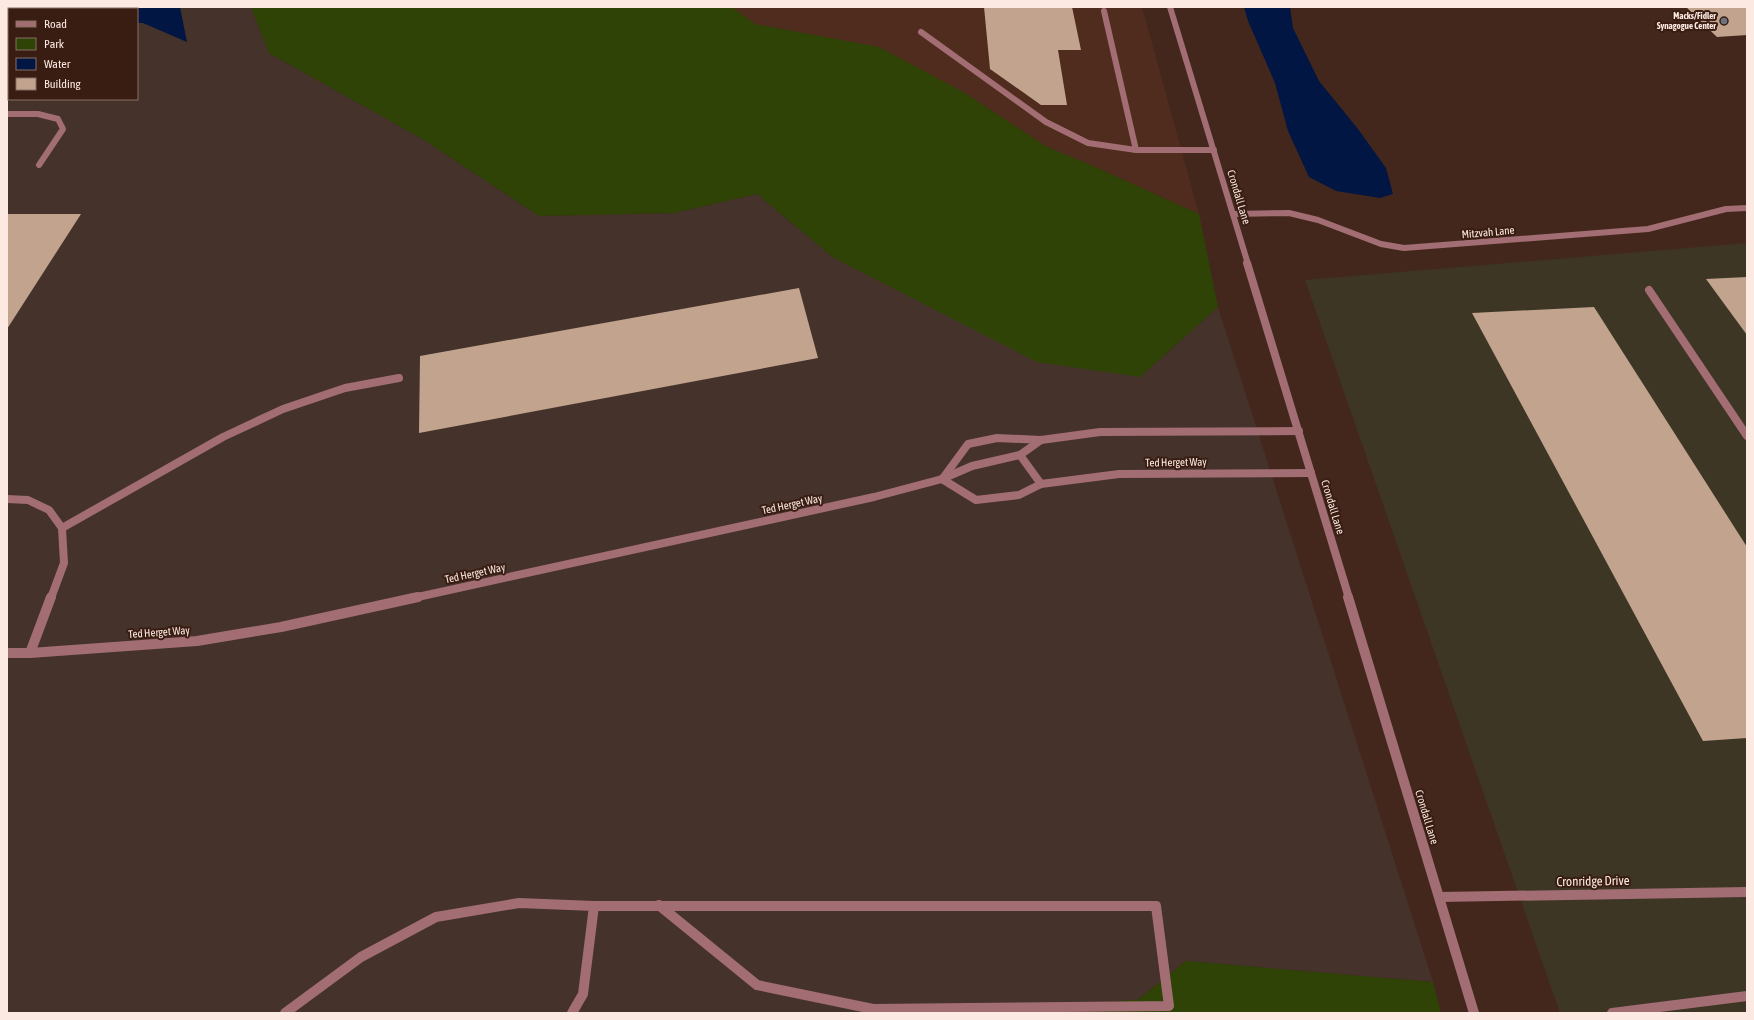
<svg xmlns="http://www.w3.org/2000/svg" width="1754" height="1020" font-family="'Asap Condensed',sans-serif">
<style>
.commercial{fill:#3e3625}
.built{fill:#4f2c1d}
.education{fill:#45322b;fill-rule:evenodd}
.green{fill:#2e4305}
.water{fill:#011643}
.building{fill:#c2a48e}
.lines{fill:none;stroke-linecap:round;stroke-linejoin:round}
.service-far2{stroke:#a26d73;stroke-width:6}
.service-far1{stroke:#a26d73;stroke-width:8}
.service{stroke:#a26d73;stroke-width:10}
.minor-far2{stroke:#a26d73;stroke-width:6}
.minor-far1{stroke:#a26d73;stroke-width:8}
.minor{stroke:#a26d73;stroke-width:10}
.worship-dot{fill:#6b7280;stroke:#391d12;stroke-width:1.5}
.labels{text-anchor:middle;dominant-baseline:central;stroke-width:4;stroke-linejoin:round;paint-order:stroke}
.far-poi-label{font-size:9px;font-weight:bold;fill:#fce9e1;stroke:#391d12;text-anchor:end}
.street-label{font-size:11px;fill:#fce9e1;stroke:#391d12}
.near-street-label{font-size:13px;fill:#fce9e1;stroke:#391d12}
</style>
<rect width="100%" height="100%" fill="#43271c"/>
<polygon class="commercial" points="1747,243 1747,1013 1560,1013 1305,280"/>
<polygon class="built" points="732,7 1142,7 1199,214 1091,165 1047,147 965,93 803,33 754,24"/>
<path class="education" d="M7 7H251L269 53 424 140 539 216 674 213 757 194 834 258 1140 377 1218 307 1433 982 1186 961 1121 1013H7ZM9 9H137V99H9Z"/>
<g class="green">
<polygon points="251,7 732,7 755,24 879,47 965,93 1047,147 1091,165 1199,214 1218,307 1140,377 1037,362 834,258 757,194 674,213 539,216 424,140 269,53"/>
<polygon points="1186,961 1433,982 1441,1013 1074,1013 1091,1004 1139,999"/>
</g>
<g class="water">
<polygon points="7,7 180,7 187,42 143,23 137,23 137,9 9,9 9,23 7,23"/>
<polygon points="1244,7 1290,7 1293,28 1319,81 1358,129 1386,168 1393,194 1380,198 1336,191 1309,177 1288,131 1275,83 1248,21"/>
</g>
<g class="building">
<polygon points="984,7 1072,7 1081,50 1058,50 1067,105 1041,105 990,69"/>
<polygon points="1686,7 1747,7 1747,35 1717,37"/>
<polygon points="7,214 81,214 7,329"/>
<polygon points="1747,277 1747,335 1706,279"/>
<polygon points="799,288 818,358 419,433 420,356"/>
<polygon points="1594,307 1747,547 1747,738 1703,741 1472,313"/>
</g>
<g class="lines">
<g class="service-far2">
<polyline points="1104,11 1136,150"/>
<polyline points="921,32 1046,122 1088,143 1136,150 1214,150"/>
<polyline points="7,114 38,114 58,119 63,129 39,165"/>
<polyline points="1233,214 1289,213 1318,220 1381,244 1404,248 1648,229 1726,209 1747,208"/>
</g>
<g class="service-far1">
<polyline points="1649,290 1747,436"/>
<polyline points="7,499 28,500 49,510 62,528 64,563 51,598"/>
<polyline points="62,528 223,437 283,409 345,388 399,378"/>
</g>
<g class="service">
<polyline points="30,653 51,597"/>
<polyline points="659,905 660,906"/>
<polygon points="660,906 1156,906 1169,1006 873,1009 757,985"/>
<polyline points="285,1013 361,957 436,917 519,903 594,906 660,906"/>
<polyline points="572,1013 583,994 594,906"/>
</g>
<polyline class="minor-far2" points="1170,7 1248,264"/>
<g class="minor-far1">
<polyline points="1247,263 1349,598"/>
<polyline points="1020,455 1041,484"/>
<polyline points="943,478 968,444 997,438 1041,440 1100,432 1299,431"/>
<polyline points="942,479 976,500 1019,495 1041,484 1119,474 1311,473"/>
<polyline points="413,598 874,497 942,479 972,466 1020,455 1041,440"/>
</g>
<g class="minor">
<polyline points="1348,597 1474,1013"/>
<polyline points="7,653 30,653 197,641 281,627 418,597"/>
<polyline points="1440,897 1747,892"/>
<polyline points="1612,1013 1747,996"/>
</g>
</g>
<circle class="worship-dot" cx="1724" cy="21" r="4"/>
<g class="labels">
<g class="far-poi-label">
<text x="1716" y="16">Macks/Fidler<tspan x="1716" dy="10">Synagogue Center</tspan></text>
</g>
<g class="street-label">
<text transform="translate(1239 197) rotate(73)">Crondall Lane</text>
<text transform="translate(1488 232) rotate(-5)">Mitzvah Lane</text>
<text transform="translate(1176 462) rotate(-1)">Ted Herget Way</text>
<text transform="translate(792 504) rotate(-12)">Ted Herget Way</text>
<text transform="translate(1333 507) rotate(73)">Crondall Lane</text>
<text transform="translate(475 573) rotate(-12)">Ted Herget Way</text>
<text transform="translate(159 632) rotate(-4)">Ted Herget Way</text>
<text transform="translate(1427 817) rotate(73)">Crondall Lane</text>
</g>
<g class="near-street-label">
<text transform="translate(1593 881) rotate(-1)">Cronridge Drive</text>
</g>
</g>
<rect width="1754" height="1020" fill="none" stroke="#fce9e1" stroke-width="16"/>
<rect x="8" y="8" width="130" height="92" fill="#391d12" stroke="#876f65"/>
<rect x="16" y="21" width="20" height="6" fill="#a26d73" stroke="#876f65"/>
<text x="44" y="28" font-size="12" fill="#fce9e1">Road</text>
<rect x="16" y="38" width="20" height="12" fill="#2e4305" stroke="#876f65"/>
<text x="44" y="48" font-size="12" fill="#fce9e1">Park</text>
<rect x="16" y="58" width="20" height="12" fill="#011643" stroke="#876f65"/>
<text x="44" y="68" font-size="12" fill="#fce9e1">Water</text>
<rect x="16" y="78" width="20" height="12" fill="#c2a48e" stroke="#876f65"/>
<text x="44" y="88" font-size="12" fill="#fce9e1">Building</text>
</svg>
